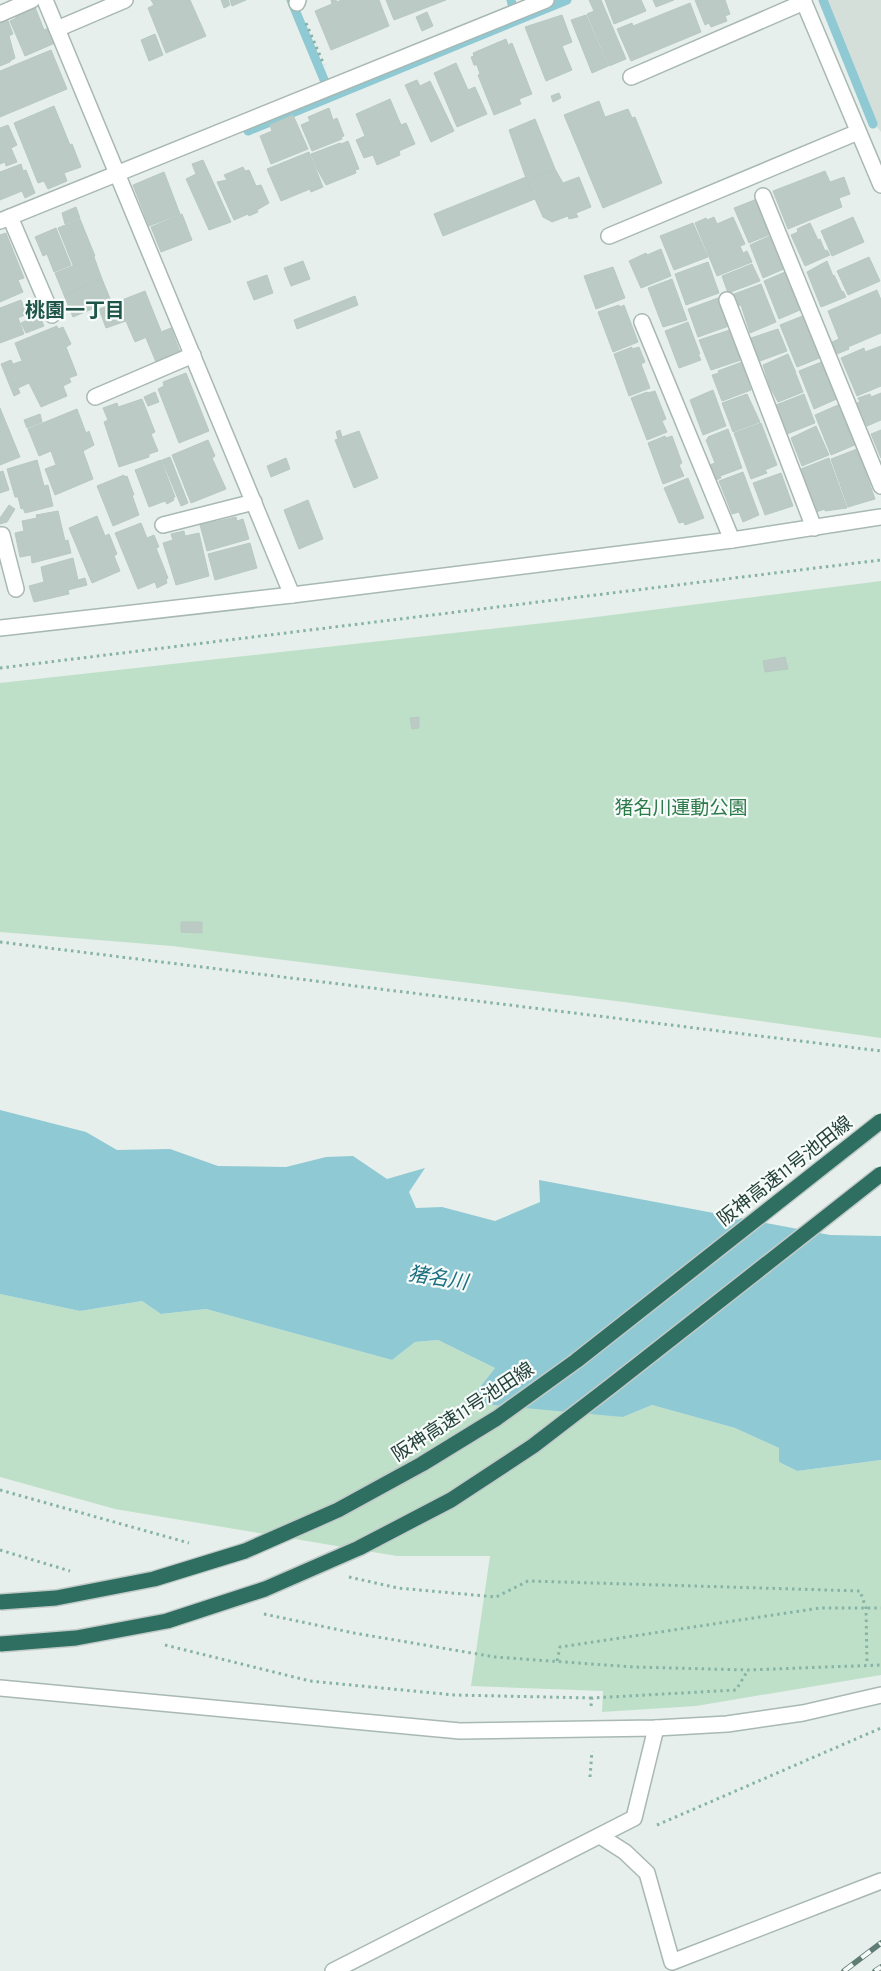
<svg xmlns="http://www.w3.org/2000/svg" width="881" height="1971" font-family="Karla,'Noto Sans JP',sans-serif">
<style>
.built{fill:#d4dfda}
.green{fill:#bfe0c8}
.water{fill:#8ec9d4}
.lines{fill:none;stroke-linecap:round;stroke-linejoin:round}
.stream{stroke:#8ec9d4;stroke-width:9}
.building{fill:#bbcac4;stroke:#b8c9c2}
.minor-casing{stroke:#a8b8b2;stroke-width:18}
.path{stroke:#86b3a5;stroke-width:3;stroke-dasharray:2.5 4;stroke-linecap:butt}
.minor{stroke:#fff;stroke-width:15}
.rail-casing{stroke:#5f7d75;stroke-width:5.5}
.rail{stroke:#f7fbf9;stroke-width:4;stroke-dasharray:11;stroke-linecap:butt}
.highway-bridge-casing{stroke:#c2cac8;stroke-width:18;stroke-linecap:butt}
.highway-bridge{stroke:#2f6f62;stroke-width:15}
.labels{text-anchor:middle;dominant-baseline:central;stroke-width:4.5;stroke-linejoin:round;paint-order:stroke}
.park-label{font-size:19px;fill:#2d7a4b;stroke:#f7fbf9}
.street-label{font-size:19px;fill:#24423a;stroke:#f7fbf9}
.neighbourhood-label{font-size:20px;font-weight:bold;fill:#1f5548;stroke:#f7fbf9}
.water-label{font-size:20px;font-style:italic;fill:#1c6f80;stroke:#f7fbf9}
</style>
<rect width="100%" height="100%" fill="#e6efeb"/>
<polygon class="built" points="825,0 881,0 881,132 877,127"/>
<g class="green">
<polygon points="881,581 881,1038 624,1002 172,946 0,932 0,683 580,619"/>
<polygon points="0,1294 80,1311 142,1301 161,1314 206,1309 392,1360 415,1342 438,1340 495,1368 476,1392 623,1417 652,1405 735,1428 779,1448 779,1462 797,1471 881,1460 881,1675 696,1706 602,1712 603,1691 471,1686 490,1556 397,1556 115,1509 0,1477"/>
</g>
<polygon class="water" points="0,1110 86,1132 117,1150 170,1149 218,1166 286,1167 326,1157 353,1156 387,1179 425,1168 409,1192 416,1208 442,1207 495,1221 540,1202 539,1180 830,1235 881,1236 881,1460 797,1471 779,1462 779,1448 735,1428 652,1405 623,1417 482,1404 476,1392 495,1368 438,1340 415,1342 392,1360 206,1309 161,1314 142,1301 80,1311 0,1294"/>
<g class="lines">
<g class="stream">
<polyline points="291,0 325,82"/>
<polyline points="511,0 512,4"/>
<polyline points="823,0 873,124"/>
<polyline points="248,131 567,0"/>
</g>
</g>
<g class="building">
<polygon points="151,0 190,0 206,36 166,53 148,8 154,5"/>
<polygon points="221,0 228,0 230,5 224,8"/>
<polygon points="230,0 246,0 232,6"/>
<polygon points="331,0 336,0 337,2 341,0 379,0 389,26 331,50 315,11 332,4"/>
<polygon points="386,0 446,0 394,20"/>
<polygon points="589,0 601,0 626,59 609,66 587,14 594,11"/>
<polygon points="605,0 641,0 646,11 614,24"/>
<polygon points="653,0 674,0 656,7"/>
<polygon points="695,0 725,0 730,14 725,16 727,21 711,27 709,23 705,25"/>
<polygon points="690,3 701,32 631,61 617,29 632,23 633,26"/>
<polygon points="35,7 44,30 49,28 55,43 25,56 10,21 16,18 15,15"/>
<polygon points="427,12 433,26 422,31 416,17"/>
<polygon points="562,15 572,42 562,46 572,70 546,81 525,27"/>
<polygon points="586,15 608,66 592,73 571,20"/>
<polygon points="7,18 13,34 9,36 15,58 10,61 10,62 0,66 0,20"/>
<polygon points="155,34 163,55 149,61 141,40"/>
<polygon points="506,39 508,45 512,43 532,94 519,99 521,104 494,115 478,75 480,74 477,65 474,65 471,57 474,56 473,53"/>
<polygon points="51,50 67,89 0,117 0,71"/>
<polygon points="456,63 468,90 475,87 487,114 457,127 434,73"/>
<polygon points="417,80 420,86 430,81 454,131 431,142 405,85"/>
<polygon points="559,93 561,98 553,102 551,96"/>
<polygon points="390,99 401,125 406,123 415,144 399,151 400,155 377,165 373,155 364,158 356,140 365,136 356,114"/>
<polygon points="599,101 605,117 628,109 632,118 635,117 662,183 603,208 564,115"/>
<polygon points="54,106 70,145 72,144 81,167 64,173 67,181 48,189 44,181 38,183 14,123"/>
<polygon points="329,108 333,120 337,118 344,136 341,137 342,139 312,151 301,125 310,121 308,117"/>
<polygon points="293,115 308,149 271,164 260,136 272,131 270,125"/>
<polygon points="535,119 555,169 527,181 509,130"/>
<polygon points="8,125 17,145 11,148 17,162 6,166 5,162 0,164 0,128"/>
<polygon points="348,141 359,169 355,170 356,173 326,185 317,169 311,154 340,143 341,144"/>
<polygon points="309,152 323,187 311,192 310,189 281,201 267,169"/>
<polygon points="203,160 231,222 209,230 186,179 196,174 192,164"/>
<polygon points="21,164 23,171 26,170 35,193 25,198 22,191 0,200 0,172"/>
<polygon points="243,167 245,171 249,170 256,186 261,185 269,203 257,210 258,212 249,216 248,214 234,220 217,182 227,180 224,175"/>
<polygon points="555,169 563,183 579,177 591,207 576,213 578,217 569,219 568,216 552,222 543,217 527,181"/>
<polygon points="825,171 830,182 844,177 850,194 839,198 842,207 788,229 773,191"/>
<polygon points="164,172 180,214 149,226 133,185"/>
<polygon points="526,177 535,199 443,236 434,214"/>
<polygon points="757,199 771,234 749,243 734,208"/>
<polygon points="76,207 80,218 65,224 62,213"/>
<polygon points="182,214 192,240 161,252 151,227"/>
<polygon points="714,217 717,224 733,217 745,244 740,246 743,253 747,251 752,262 717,276 695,223 706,218 707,220"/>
<polygon points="853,217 864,242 832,256 821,231"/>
<polygon points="80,219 95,256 73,265 58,228"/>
<polygon points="693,223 708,257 674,270 660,236"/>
<polygon points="810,223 818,240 820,239 825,251 827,250 830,255 805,266 791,235 798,232 797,229"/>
<polygon points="56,228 71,265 54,272 47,254 43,256 35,237"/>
<polygon points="6,233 24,278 18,280 23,292 0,302 0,235"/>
<polygon points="772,235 786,268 763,278 750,245"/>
<polygon points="661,249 671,276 641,288 629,261 646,253 647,255"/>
<polygon points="94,257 102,279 64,295 55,273"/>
<polygon points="869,257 880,281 848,295 837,271"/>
<polygon points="303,261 310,279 291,286 284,268"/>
<polygon points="827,261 833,276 834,275 842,292 843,291 846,297 821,307 807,272"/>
<polygon points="708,262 719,293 686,305 675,274"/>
<polygon points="752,264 760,281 728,293 722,276"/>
<polygon points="613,267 625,298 596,309 584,276"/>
<polygon points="785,272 800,310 779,319 764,281"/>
<polygon points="267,275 273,293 254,300 247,282"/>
<polygon points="102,279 111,301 73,317 64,295"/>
<polygon points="672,279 687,320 663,327 648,288"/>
<polygon points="761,284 776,322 750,333 741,305 738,306 734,294"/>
<polygon points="877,290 881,300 881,333 848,347 849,349 837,354 832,342 839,339 828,311"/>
<polygon points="145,291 161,331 135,342 126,321 106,328 99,309"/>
<polygon points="355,296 358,305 297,329 294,320"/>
<polygon points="718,298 729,326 698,337 688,309"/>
<polygon points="21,300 27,314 18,318 24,334 0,343 0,308"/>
<polygon points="619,305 620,307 624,305 638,342 613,352 598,312"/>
<polygon points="39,315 44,326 26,333 21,323"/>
<polygon points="805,315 822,357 797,367 780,325"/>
<polygon points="688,322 700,354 698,354 701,360 679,368 665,331"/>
<polygon points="57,326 58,329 63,327 71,344 66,347 77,375 69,378 71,382 63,386 67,396 41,407 29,383 18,388 20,393 14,396 1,364 11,360 13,364 22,361 15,343"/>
<polygon points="171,328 180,352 156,362 146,338"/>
<polygon points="778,329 787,351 760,361 751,338"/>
<polygon points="730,330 741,360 711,370 699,340"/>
<polygon points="881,346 881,386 857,396 841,358 864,348 865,352"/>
<polygon points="632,347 632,349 639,347 645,362 641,364 650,388 629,396 614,354"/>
<polygon points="788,354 796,373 769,384 763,365"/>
<polygon points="824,361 839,398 814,409 799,371"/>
<polygon points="742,362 751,390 722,401 712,375 719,373 718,371"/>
<polygon points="186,373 209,431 179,443 158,389 164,386 163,382"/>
<polygon points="796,374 803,392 778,402 769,385"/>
<polygon points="713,390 726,426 703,435 690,400"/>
<polygon points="655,391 666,419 662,421 667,432 647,440 631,398 647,392 648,393"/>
<polygon points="155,392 159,402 148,406 144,397"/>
<polygon points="881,393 881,420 867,426 857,403 860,402 858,398 870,394 871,397"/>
<polygon points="747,394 760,422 733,432 722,403"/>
<polygon points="804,394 815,423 787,434 776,405"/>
<polygon points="142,399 155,432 151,434 158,451 149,454 149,457 119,467 104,422 108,420 103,408 117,403 118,407"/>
<polygon points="838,405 857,444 831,455 815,415"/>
<polygon points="0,408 20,457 0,465"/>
<polygon points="77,409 86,433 89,431 94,445 83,451 93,479 55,495 45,469 56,465 51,451 39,456 28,429"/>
<polygon points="40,414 42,422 27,428 24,420"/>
<polygon points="761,423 777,465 765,470 767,473 751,479 734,433"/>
<polygon points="816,426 829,455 802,466 791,438"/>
<polygon points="728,429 742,468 720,476 721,478 716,480 710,465 715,463 706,440 708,438 708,437"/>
<polygon points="340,430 342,437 359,431 378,478 354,488 335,440 338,439 336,432"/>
<polygon points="881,430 881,458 871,434"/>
<polygon points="665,436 666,438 672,436 682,463 679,465 684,476 663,484 648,443"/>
<polygon points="208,440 215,456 212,458 226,489 191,503 172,455"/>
<polygon points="857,449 875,499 848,507 831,459"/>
<polygon points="170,457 188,503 181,506 162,460"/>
<polygon points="286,458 290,469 271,477 267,466"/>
<polygon points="829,458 847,508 825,511 825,509 816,512 801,469"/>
<polygon points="37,460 44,486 48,485 53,506 25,513 23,508 21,509 18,497 15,497 7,469"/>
<polygon points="161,460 175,497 173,498 174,500 167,504 165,501 149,507 135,470"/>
<polygon points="3,471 9,490 0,493 0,472"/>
<polygon points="743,472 759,515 743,522 739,512 732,514 719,481"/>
<polygon points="781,473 793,506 765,515 753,483"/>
<polygon points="124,475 124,477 127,476 134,495 132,495 139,515 113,526 97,486"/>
<polygon points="688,478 704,518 685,525 684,522 679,523 664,488"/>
<polygon points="308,500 323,539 299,549 284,510"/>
<polygon points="9,505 15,509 7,522 0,524 0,518"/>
<polygon points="58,511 65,541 68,540 71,553 32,563 31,555 20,557 15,533 24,531 22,521 37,518 36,515"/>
<polygon points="97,516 105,536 109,534 117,554 114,556 120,571 92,583 69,528"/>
<polygon points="236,517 237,521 243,519 249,539 207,551 200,525"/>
<polygon points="141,523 147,538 154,535 159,547 156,548 168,578 166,580 167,583 157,588 155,582 138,589 115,533"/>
<polygon points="184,531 185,536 199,533 209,576 176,585 163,543 173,540 171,534"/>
<polygon points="250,543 257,568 215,580 208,554"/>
<polygon points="73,558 78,580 85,578 87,585 68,590 69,594 34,602 29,586 44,582 41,567"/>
<polygon points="785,657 788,669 765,672 763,661"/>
<polygon points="419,717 419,728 412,729 410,718"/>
<polygon points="181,922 202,922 202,933 181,932"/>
</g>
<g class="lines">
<g class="minor-casing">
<g id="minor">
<polyline points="45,0 292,595"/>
<polyline points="803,0 881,185"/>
<polyline points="297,3 298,0"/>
<polyline points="0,14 32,0"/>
<polyline points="57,29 125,0"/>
<polyline points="631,77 804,2"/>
<polyline points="763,196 881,486"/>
<polyline points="10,217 52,315"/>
<polyline points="0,221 546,0"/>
<polyline points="609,236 858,132"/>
<polyline points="727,300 814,528"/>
<polyline points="642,322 732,540"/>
<polyline points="95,397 193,355"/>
<polyline points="163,525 254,502"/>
<polyline points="0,535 2,535 16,589"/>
<polyline points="0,628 292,595 732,540 881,517"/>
<polyline points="0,1688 460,1731 656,1728 727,1724 803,1713 881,1695"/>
<polyline points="600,1836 625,1852 647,1873 672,1962 881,1881"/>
<polyline points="333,1971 634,1818 656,1728"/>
</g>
</g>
<g class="path">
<polyline points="306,23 324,65"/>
<polyline points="0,668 881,560"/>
<polyline points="0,942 881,1051"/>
<polyline points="0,1490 189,1543"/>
<polyline points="0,1550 70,1571"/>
<polyline points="349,1577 398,1588 496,1597 528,1581 860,1591 866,1608 867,1665"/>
<polyline points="264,1614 354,1633 495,1657 633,1667 748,1670 881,1665"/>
<polyline points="165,1645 310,1681 454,1695 592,1698"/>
<polyline points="557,1661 560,1647 820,1608 881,1608"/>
<polyline points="591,1706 592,1698 736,1690 748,1670"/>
<polyline points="590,1777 592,1751"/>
<polyline points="657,1825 881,1728"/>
</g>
<use href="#minor" class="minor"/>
<g class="rail-casing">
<g id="rail">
<polyline points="844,1971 881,1943"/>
<polyline points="875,1971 881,1967"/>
</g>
</g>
<use href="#rail" class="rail"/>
<g class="highway-bridge-casing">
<g id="highway-bridge">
<polyline points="0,1602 56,1598 154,1579 245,1551 338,1510 422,1464 497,1418 576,1361 881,1121"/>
<polyline points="0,1644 76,1638 167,1621 265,1589 359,1548 451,1500 533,1446 611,1386 881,1174"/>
</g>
</g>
<use href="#highway-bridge" class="highway-bridge"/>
</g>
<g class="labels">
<g class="park-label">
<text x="681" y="808">猪名川運動公園</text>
</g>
<g class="street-label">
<text transform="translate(785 1171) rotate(-38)">阪神高速11号池田線</text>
<text transform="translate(463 1412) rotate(-33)">阪神高速11号池田線</text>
</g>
<g class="neighbourhood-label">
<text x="75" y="310">桃園一丁目</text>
</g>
<g class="water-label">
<text transform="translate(438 1278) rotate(9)">猪名川</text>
</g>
</g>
</svg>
